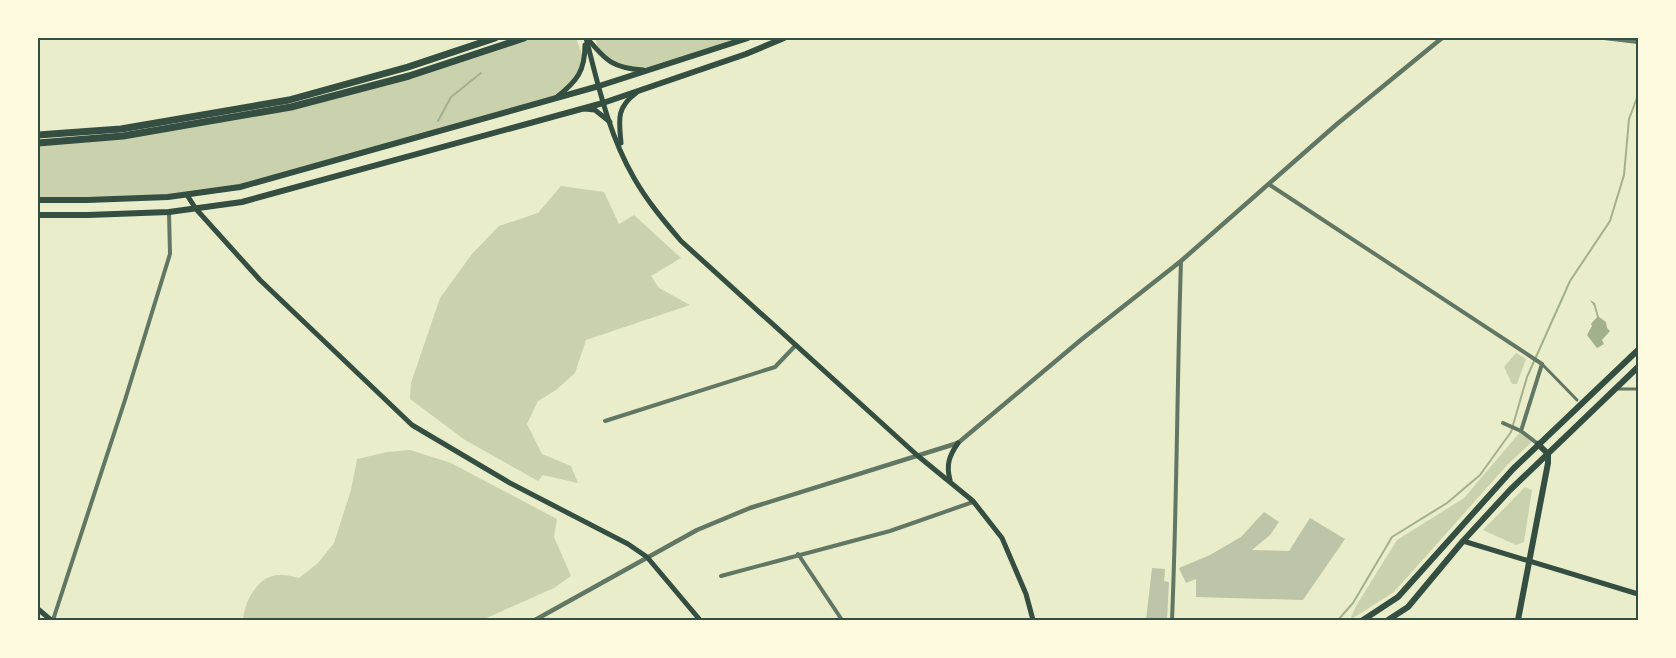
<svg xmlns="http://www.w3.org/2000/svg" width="1676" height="658" font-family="Signika,sans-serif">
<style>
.green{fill:#cad2ad}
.water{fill:#a3b18a}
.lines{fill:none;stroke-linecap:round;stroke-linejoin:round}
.stream{stroke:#a3b18a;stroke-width:2}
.building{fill:#bcc5a7}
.pedestrian{stroke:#617663;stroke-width:3}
.minor{stroke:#617663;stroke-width:4}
.tertiary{stroke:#617663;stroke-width:4.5}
.secondary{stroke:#344e41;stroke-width:5}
.primary{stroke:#344e41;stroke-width:6}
.motorway{stroke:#344e41;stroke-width:7}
.neatline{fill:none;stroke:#344e41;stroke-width:2}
</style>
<rect width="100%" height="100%" fill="#e9edc9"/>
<g class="green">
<polygon points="524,38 576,38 585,62 574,83 555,99 240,187 187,195 38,200 38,143 123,136 291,107 409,76"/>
<polygon points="596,38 748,38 648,71 610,64 597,50"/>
<polygon points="561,186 604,192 619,224 634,215 681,258 651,276 659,288 690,305 586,340 575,373 556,390 538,401 527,424 542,454 571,466 578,483 543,475 538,481 465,440 410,399 411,383 440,298 472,254 499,226 538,213"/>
<polygon points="1516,353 1526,359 1517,384 1512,384 1504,367"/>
<polygon points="1521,431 1534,440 1508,464 1394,592 1350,620 1356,606 1397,540 1464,498"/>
<path d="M410 450 451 463 557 519 554 537 571 576 554 588 482 620H243C244 602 258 575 279 575 285 574 293 577 299 578L318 563 334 543 351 490 357 459 387 452Z"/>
<polygon points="1525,487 1532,490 1524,542 1516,545 1483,530"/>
</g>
<polygon class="water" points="1590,300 1595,303 1599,317 1606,322 1607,328 1610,331 1602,340 1604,344 1597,348 1587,335 1592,326 1591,324 1597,317 1594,306"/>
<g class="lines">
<g class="stream">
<polyline points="438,121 451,97 481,73"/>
<polyline points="1338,620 1353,603 1392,537 1447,503 1480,475 1511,432 1527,377 1570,281 1610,221 1624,175 1629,119 1638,95"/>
</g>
</g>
<g class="building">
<polygon points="1264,512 1279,522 1270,535 1252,550 1289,551 1310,518 1345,539 1303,600 1196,597 1196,579 1186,583 1179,568 1210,555 1241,537"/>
<polygon points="1152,568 1165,569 1164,581 1169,582 1167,620 1146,620"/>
</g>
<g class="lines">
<g class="pedestrian">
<polyline points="1542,364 1577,400"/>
<polyline points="1617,389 1638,389"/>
</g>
<g class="minor">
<polyline points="1604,38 1638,42"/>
<polyline points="1270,185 1542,364 1521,431 1538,444"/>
<polyline points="605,421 775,367 796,345"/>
<polyline points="1503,423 1521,431"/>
<polyline points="798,554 842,620"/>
<polyline points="721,576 890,531 973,502"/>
<polyline points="53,620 125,400 170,254 169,212"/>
<path d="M1172 620C1177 501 1177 381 1181 261"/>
</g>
<polyline class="tertiary" points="535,620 697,530 750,508 958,443 1082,339 1181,261 1337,124 1442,38"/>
<g class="secondary">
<path d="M586 38C598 85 609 135 634 178 647 201 664 221 681 241L918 456 973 501 1002 538 1026 594 1033 620"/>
<path d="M587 38C606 61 613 68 643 70"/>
<path d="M557 97C577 81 585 71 585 45"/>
<polyline points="584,109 595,110 610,122"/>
<path d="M621 143C619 120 616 108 636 93"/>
<polyline points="187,195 196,209 260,280 412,425 510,483 628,544 647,557 700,620"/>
<path d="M950 480C946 465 949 456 958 443"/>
<polyline points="1463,541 1638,594"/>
<polyline points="38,609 51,620"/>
</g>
<g class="primary">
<polyline points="38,200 87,200 168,197 240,187 599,86 748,38"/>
<polyline points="38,215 88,215 169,212 242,202 603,103 746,54 784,38"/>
<polyline points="1363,620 1398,597 1513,469 1638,350"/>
<polyline points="1388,620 1408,607 1463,541 1510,490 1638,367"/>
<polyline points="1518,620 1548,463 1548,454 1538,444"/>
</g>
<g class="motorway">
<polyline points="38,135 121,129 289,100 408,67 495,38"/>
<polyline points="38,143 123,136 291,107 409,76 524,38"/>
</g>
</g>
<rect width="1676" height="658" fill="none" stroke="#fefae0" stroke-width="78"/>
<rect x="39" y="39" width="1598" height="580" class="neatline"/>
</svg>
